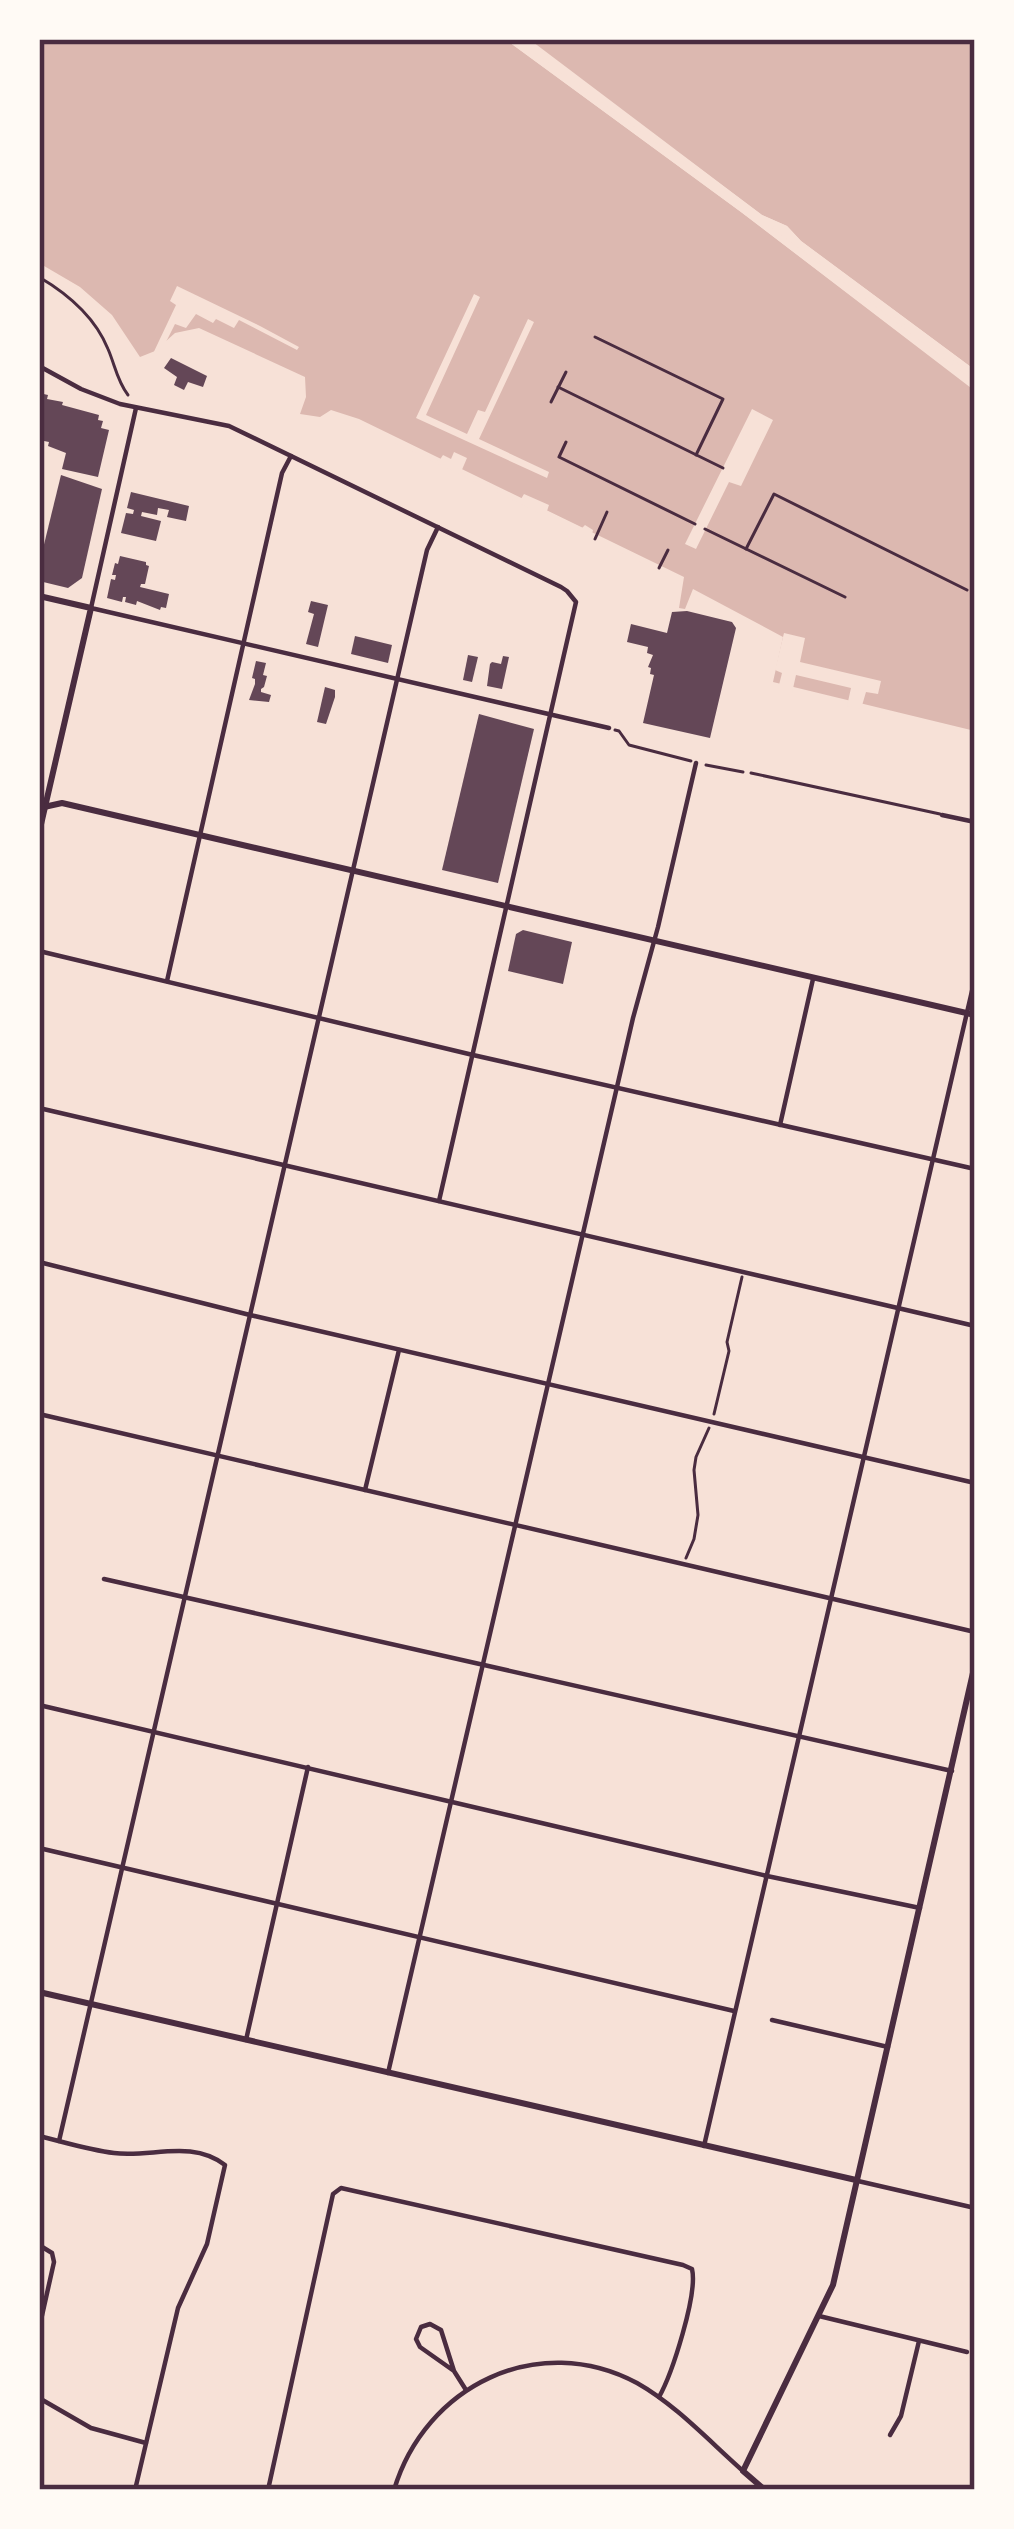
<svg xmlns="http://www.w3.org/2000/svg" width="1014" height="2529" font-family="'IBM Plex Sans',sans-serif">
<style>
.water{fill:#dcb8b0}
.pier{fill:#f7e1d7}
.building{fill:#644757}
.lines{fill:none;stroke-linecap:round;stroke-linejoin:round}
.path{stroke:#4a2c40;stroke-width:3}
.service{stroke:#4a2c40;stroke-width:3}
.minor{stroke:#4a2c40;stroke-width:4.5}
.tertiary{stroke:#4a2c40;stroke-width:6}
.neatline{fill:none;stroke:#4a2c40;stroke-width:4.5}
</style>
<rect width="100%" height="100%" fill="#f7e1d7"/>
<g class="water">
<polygon points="39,39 505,39 741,212 975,390 975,731 773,682 783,637 693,589 685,609 679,608 684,577 359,419 331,410 320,417 300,414 306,397 305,377 199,328 175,333 155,351 140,357 112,315 80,287 39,263"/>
<polygon points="529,39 975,39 975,370 801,241 787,226 762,215"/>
</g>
<g class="pier">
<polygon points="505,39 515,39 693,170 538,55 523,40 541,50 762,215 787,226 801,241 975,370 975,376 798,246 783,231 767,224 975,382 975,391 741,212"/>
<polygon points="177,286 260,326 299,347 297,350 239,320 234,328 216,319 213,323 196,314 186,328 175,324 160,354 150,360 176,305 170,301"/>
<polygon points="474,294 480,297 426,415 467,434 478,410 485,412 528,319 534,322 479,439 549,472 547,478 416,418"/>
<polygon points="752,409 773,420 741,486 729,482 696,549 685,544"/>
<polygon points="390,436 439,461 443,455 451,459 454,452 467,458 461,472 521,499 524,494 549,505 547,511 582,528 585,525 593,530 592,534 669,571 667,575 387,439"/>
<polygon points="784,633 805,638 800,662 881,681 878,694 866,692 861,709 847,706 851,688 796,675 792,693 778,689 782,673 775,670"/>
</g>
<g class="building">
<polygon points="171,358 207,376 203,387 188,382 184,390 174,385 177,377 164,368"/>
<polygon points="39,393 48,395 47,399 63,402 62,405 99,415 98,420 103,421 101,428 109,430 98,477 62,469 66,453 48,446 49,442 39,440"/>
<polygon points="61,475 102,489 82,578 68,588 39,581 39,565"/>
<polygon points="131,492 189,506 186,521 167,517 169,510 158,508 157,515 142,512 141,516 161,521 156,541 121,533 126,513 133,514 134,510 127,508"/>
<polygon points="120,556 146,562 146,565 149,566 145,584 141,584 140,587 169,594 166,608 161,607 160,610 137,601 136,605 125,602 126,597 123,597 122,602 107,598 111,579 115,580 116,575 112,575 115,563 118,564"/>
<polygon points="311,601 328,605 318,647 306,644 314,614 308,612"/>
<polygon points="687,611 732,622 736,628 710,738 643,723 654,675 650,674 651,668 648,667 653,655 647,653 648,647 627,642 631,624 667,633 672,612"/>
<polygon points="355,636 392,645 388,663 351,654"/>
<polygon points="468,655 478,657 472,682 463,680"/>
<polygon points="503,656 509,657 502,689 487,686 490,664 492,662 501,664"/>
<polygon points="256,661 266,663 263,675 267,676 264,687 261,689 261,692 271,695 269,702 249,700 255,684 255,679 252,678"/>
<polygon points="325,687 335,690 335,697 326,724 317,722"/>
<polygon points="479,714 534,729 498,883 442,870"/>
<polygon points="523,930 572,942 563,984 508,971 516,934"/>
</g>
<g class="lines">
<g class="path">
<path d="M39 277C68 294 95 317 108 349 115 365 117 381 128 395"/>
<polyline points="595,337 723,399 696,455"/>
<polyline points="558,387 723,468"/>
<polyline points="551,402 566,372"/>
<polyline points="566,442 559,457 695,524"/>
<polyline points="705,529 845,597"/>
<polyline points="595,539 607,512"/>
<polyline points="746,549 774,494 967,590"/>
<polyline points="659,568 668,550"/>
<polyline points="615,730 619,731 629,745 691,761"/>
<polyline points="706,765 743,772"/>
<polyline points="714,1414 729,1351 727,1342 742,1277"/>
<polyline points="686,1558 694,1539 698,1515 694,1470 696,1457 709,1428"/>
</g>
<polyline class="service" points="751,773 940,814"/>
<g class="minor">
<polyline points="39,366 81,389 120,404 229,426 561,587 567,591 576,602 439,1201"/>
<polyline points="136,408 91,608 609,728"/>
<polyline points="942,815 975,822"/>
<polyline points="39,951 473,1055 975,1169"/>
<polyline points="167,981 282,473 291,456"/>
<polyline points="39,1108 975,1326"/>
<polyline points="780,1125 813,979"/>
<polyline points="39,1262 250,1315 975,1483"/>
<polyline points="39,1414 975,1632"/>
<polyline points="365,1490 399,1350"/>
<polyline points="104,1579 952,1771"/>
<polyline points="39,1705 767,1876 920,1908"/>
<polyline points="39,1848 734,2011"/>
<polyline points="772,2020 888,2047"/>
<polyline points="246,2040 308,1767"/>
<polyline points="388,2073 633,1018 658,927 696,763"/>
<path d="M39 2136C64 2142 89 2150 114 2153 151 2158 191 2139 225 2165L207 2244 178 2308 135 2490"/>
<polyline points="59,2141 427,550 438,527"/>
<polyline points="704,2146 975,978"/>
<polyline points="858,2181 975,2208"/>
<polyline points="39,2245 52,2253 54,2262 39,2329"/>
<polyline points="819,2316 967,2352"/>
<polyline points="454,2371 420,2347 416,2339 421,2327 430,2324 441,2330 454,2371 466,2390"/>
<polyline points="39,2398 91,2428 146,2443"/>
<polyline points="890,2435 901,2416 919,2341"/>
<path d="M268 2490 333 2194 341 2188 683 2265 692 2269C698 2294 672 2374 659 2397"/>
<path d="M394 2490C425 2386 538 2330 637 2383 676 2405 709 2441 743 2471"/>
</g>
<g class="tertiary">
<polyline points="39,596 91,608 39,833"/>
<polyline points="44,807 62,803 975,1015"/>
<polyline points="39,1992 856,2180"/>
<polyline points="765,2490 743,2471 833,2285 975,1664"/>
</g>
</g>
<rect width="1014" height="2529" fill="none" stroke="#fffaf5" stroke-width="84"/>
<rect x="42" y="42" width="930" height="2445" class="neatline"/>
</svg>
